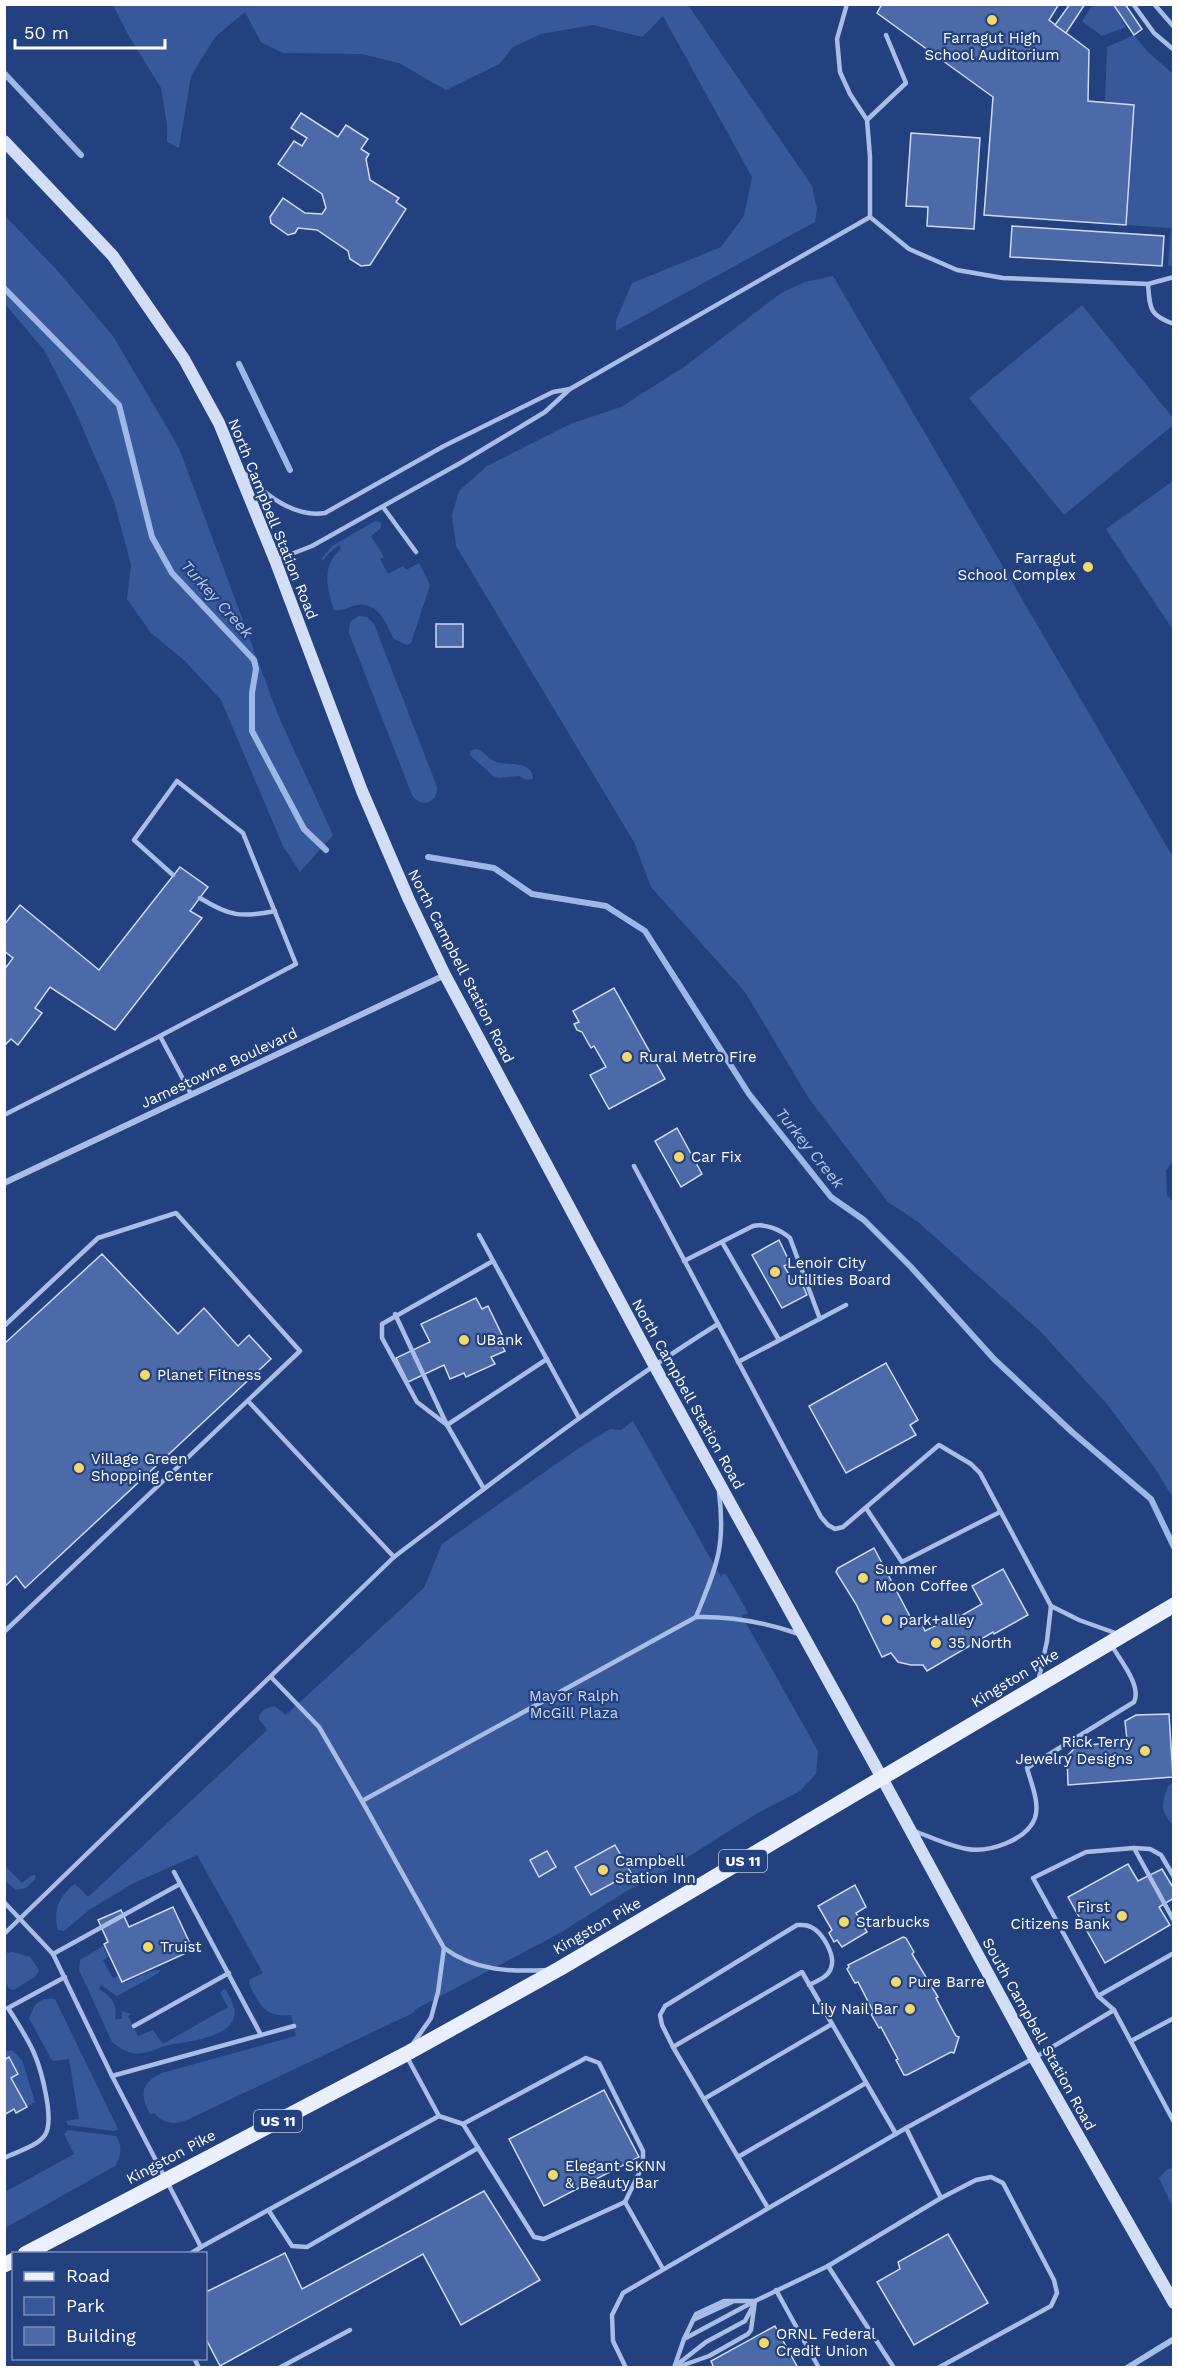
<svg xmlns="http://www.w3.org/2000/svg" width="1178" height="2372" font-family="'Work Sans',sans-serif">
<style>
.green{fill:#37599c}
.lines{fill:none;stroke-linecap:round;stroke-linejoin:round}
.stream{stroke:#9db7e7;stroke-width:6}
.building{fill:#4c6aa7;stroke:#ccdaf5;stroke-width:1.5}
.lane{stroke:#a9bee6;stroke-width:4.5}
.street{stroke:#a9bee6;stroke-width:6}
.secondary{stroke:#d2def5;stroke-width:12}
.primary{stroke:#eaeffd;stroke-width:15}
.poi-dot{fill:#f1d96c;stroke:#23417e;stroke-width:2}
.labels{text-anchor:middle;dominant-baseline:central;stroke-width:4.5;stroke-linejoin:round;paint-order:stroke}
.shield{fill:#23417e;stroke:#bdc6d8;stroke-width:1.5}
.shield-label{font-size:14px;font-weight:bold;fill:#fff}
.poi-label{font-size:15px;fill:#fff;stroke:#23417e;text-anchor:start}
.street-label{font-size:15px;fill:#fff;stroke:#23417e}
.park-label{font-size:15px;fill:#ccdaf5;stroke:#23417e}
.water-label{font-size:16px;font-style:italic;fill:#b4c8ee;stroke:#23417e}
</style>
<rect width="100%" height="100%" fill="#23417e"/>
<g class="green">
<polygon points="113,5 688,5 812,186 817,209 815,222 616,331 616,321 632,283 721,247 744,216 752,177 663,16 642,37 593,25 541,34 513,47 499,64 446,90 399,63 362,54 283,53 261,42 245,12 215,37 191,76 179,148 167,142 167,125 161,88 130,38"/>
<polygon points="1093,5 1113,5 1126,27 1102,36 1082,21"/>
<polygon points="1134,35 1148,52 1173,74 1173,265 1168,266 1171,228 1126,225 1134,105 1105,101 1107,47"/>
<polygon points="5,216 56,269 113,336 179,448 278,715 333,835 300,872 283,846 221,700 185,661 151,633 127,599 131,565 114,501 74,408 44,350 5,304"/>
<polygon points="833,276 1173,857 1174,1159 1166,1171 1167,1195 1174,1203 1173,1498 1154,1467 1107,1404 1039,1330 918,1222 888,1202 810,1100 745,992 651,887 634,842 456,546 452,515 459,491 487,466 570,424 621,407 684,367 781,293 805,282"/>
<polygon points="1082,305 1173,418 1173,425 1064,515 969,398"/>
<polygon points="1173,481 1173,630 1106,529"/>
<path d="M375 521 381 523V528L371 536 384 557 380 559 388 574 403 566 406 570 419 563 430 585 411 643 407 645 394 639C385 622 378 599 353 606 346 608 342 611 334 610 327 589 321 565 341 549L339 545 327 555 323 561 322 558 332 546Z"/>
<path d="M359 616 367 617 374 624 437 787C438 804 420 808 412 795L349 633 350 622Z"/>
<path d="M474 749C483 749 486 757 494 761 505 767 533 759 533 779L526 780 519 776 499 778 493 776 470 755V752Z"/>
<path d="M633 1421 721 1577 722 1574H726L748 1613 742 1616 818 1751 816 1774 800 1791 756 1814 653 1879 630 1889 560 1933 416 2009 413 2013 187 2120C173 2125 164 2124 154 2113L150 2114C140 2095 140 2083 162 2073L296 2036 291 2015C274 2016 266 2014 257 1999 253 1992 250 1988 249 1980L263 1973 197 1855 132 1884 89 1910 64 1931 58 1930C53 1911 59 1895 75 1884L88 1897 267 1730 259 1719V1715L265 1709 274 1706 286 1715 424 1588 442 1544 579 1448 610 1429 621 1430Z"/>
<path d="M1173 1783V1826C1160 1808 1161 1806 1168 1786Z"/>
<polygon points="4,1865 22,1883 32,1875 35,1875 36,1878 26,1888 16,1890 5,1881"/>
<path d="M103 1946 108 1957 103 1960 113 1978 120 1975 124 1983 152 1971 160 1970 159 1973 117 1996 101 1985 99 1989C111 1996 118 2004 115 2019H122V2011L131 2014 128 2016 138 2036 153 2030 163 2044 228 2007 220 1993 224 1989C229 1993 231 1999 233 2005 244 2035 194 2041 173 2044 160 2046 146 2056 132 2053 124 2051 119 2047 112 2042L79 1970 80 1960Z"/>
<polygon points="13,1952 30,1957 39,1970 36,1976 14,1990 9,1989 5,1981 5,1953"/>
<polygon points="44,1999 55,1999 118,2129 115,2131 68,2125 66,2121 79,2119 69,2059 54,2061 51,2059 29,2018 35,2005"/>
<polygon points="12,2050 22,2060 35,2102 27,2107 11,2078 18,2074 9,2058 5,2060 4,2052"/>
<path d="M68 2130 116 2136C123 2146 121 2156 115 2166L5 2228V2192L74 2154 64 2134Z"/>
<polygon points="1173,2167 1173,2208 1159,2178 1167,2170"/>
</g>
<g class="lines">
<g class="stream">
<polyline points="4,73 81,155"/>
<polyline points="4,288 119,405 152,537 172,573 254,660 256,669 252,693 252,731 304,829 326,850"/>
<polyline points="239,364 290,470"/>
<polyline points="428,857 494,868 532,894 606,906 645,931 749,1094 831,1197 864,1220 911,1267 994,1359 1072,1432 1151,1499 1174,1547"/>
</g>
</g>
<g class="building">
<polygon points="882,4 1059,4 1049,20 1089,50 1088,101 1134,105 1126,225 984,215 993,97 877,13"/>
<polygon points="1070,4 1085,4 1066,33 1055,25"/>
<polygon points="1113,4 1125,4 1142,29 1134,35"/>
<polygon points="301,113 338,137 346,125 368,139 361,149 369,154 366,159 370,180 399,198 396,202 406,209 370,265 361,266 350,259 348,251 317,230 298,228 295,233 288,235 271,223 270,217 283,198 305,213 322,214 326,208 322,194 278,164 294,141 302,146 307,138 291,128"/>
<polygon points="911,133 980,138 974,229 927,226 928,207 906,206"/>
<polygon points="1012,226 1164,236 1162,266 1010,257"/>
<rect x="436" y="624" width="27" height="23"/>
<polygon points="180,867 208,887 190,911 202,918 115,1030 50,987 35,1008 42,1013 18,1045 11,1039 4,1046 4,970 13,958 4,951 4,925 20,905 99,970"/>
<polygon points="614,988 665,1079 609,1109 590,1075 606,1067 594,1046 591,1048 582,1032 577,1030 574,1024 579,1022 573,1011"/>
<polygon points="677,1128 702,1174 681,1187 655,1141"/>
<polygon points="779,1240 790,1263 784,1266 794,1283 800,1279 807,1295 782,1308 752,1255"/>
<polygon points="102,1254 178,1334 204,1308 238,1346 249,1335 271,1359 25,1588 16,1576 4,1587 4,1344"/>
<polygon points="476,1298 482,1309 488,1306 502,1335 498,1337 505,1351 491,1357 495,1364 466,1377 464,1373 450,1379 444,1365 408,1382 396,1358 430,1342 421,1324"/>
<polygon points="886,1363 918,1420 910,1425 916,1435 846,1473 809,1406"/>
<polygon points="874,1548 914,1624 922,1624 925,1631 958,1614 959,1617 982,1604 972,1586 1003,1569 1028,1615 994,1634 993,1632 927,1671 923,1665 911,1665 898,1662 891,1653 882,1657 856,1604 836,1572 838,1568"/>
<polygon points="1169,1714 1173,1777 1068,1785 1067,1756 1076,1747 1127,1740 1125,1721 1136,1715"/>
<polygon points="615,1845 631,1873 591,1895 575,1867"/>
<polygon points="547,1851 556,1867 539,1877 530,1860"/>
<polygon points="1128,1864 1138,1881 1162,1869 1174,1889 1174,1898 1159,1907 1170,1925 1105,1963 1068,1897"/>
<polygon points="855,1885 866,1907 856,1913 867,1932 842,1947 837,1940 834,1942 829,1933 832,1930 818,1906"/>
<polygon points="173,1907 193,1950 122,1982 104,1944 108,1942 98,1920 121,1910 129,1927"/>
<polygon points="903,1937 906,1938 914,1952 912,1954 938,1997 936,1998 956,2036 959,2037 954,2053 951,2052 907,2075 904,2075 896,2060 898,2059 881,2027 879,2028 871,2014 874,2013 858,1982 855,1983 847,1969 849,1967 848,1965"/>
<polygon points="9,2057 18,2074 11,2078 27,2107 16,2113 14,2109 4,2115 4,2060"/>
<polygon points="604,2090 639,2157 544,2206 509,2139"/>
<polygon points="484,2191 540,2280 461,2325 423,2254 220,2366 206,2339 206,2292 285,2253 302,2289"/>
<polygon points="948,2234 988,2303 914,2345 877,2282 900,2269 898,2262"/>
<polygon points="775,2326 798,2368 714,2368 711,2361"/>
</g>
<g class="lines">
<g class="lane">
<polyline points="847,4 837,39 840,72 850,94 867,120 870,157 870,217"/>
<polyline points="1133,4 1154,33 1174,50"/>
<polyline points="1154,4 1174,27"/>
<polyline points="867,120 906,83 886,35"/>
<polyline points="870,217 909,249 957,270 1003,278 1148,284 1174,277"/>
<path d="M1148 284C1150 309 1149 315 1174 324"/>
<path d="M245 474C265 495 295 518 325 513L444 446 553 392 570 389"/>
<polyline points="383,507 416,552"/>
<polyline points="276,560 312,546 462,462 545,412 570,389 870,217"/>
<polyline points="173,875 134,840 177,781 243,833 296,964 160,1036 191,1094"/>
<path d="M200 898C229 916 241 918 275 911"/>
<polyline points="4,1115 160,1036"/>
<polyline points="634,1166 821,1517 828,1525 835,1529 843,1527 939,1445 971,1464 980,1473 1051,1606 1047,1641 1038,1682"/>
<polyline points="479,1235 579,1418"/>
<polyline points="722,1242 779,1340"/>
<path d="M684 1261 753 1226C765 1223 781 1230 790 1238L820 1319"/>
<polyline points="395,1314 447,1425 484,1489"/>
<polyline points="4,1326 98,1238 176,1213 300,1351 4,1632"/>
<polyline points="738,1362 846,1305"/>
<path d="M248 1401 394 1557C500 1477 605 1395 718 1324"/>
<polyline points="447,1425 417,1402 382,1338 382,1324 493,1261"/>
<polyline points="447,1425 547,1359"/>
<polyline points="866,1508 902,1562 1000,1512"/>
<polyline points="1051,1606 1079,1620 1118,1634"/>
<path d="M696 1617C716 1567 726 1548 719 1492"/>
<path d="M271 1677 319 1727 362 1801 444 1948C475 1971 510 1972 548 1970"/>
<path d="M362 1801 696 1617C731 1616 767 1623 799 1634"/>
<path d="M914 1831C931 1837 949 1846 967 1849 989 1853 1027 1840 1035 1818 1040 1803 1031 1783 1027 1768L1134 1702C1142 1686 1120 1660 1112 1646"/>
<polyline points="1134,1848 1174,1921"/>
<polyline points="174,1872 261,2035"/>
<polyline points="1174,1877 1161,1855 1150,1849 1134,1848 1086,1852 1033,1878 1098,1996 1114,2010 1174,2122"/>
<polyline points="4,1902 53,1954 112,2076 201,2247 190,2254"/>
<polyline points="4,1934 394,1557"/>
<polyline points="53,1954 180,1884"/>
<polyline points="1098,1996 1174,1953"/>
<polyline points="134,2026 229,1973"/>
<polyline points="1131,2041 1174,2018"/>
<polyline points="412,2045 431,2018 438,1992 444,1948"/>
<path d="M673 2047 662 2025 660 2015 665 2006 797 1925C803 1925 806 1924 811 1927 822 1932 836 1955 831 1968 828 1977 817 1981 809 1985"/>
<polyline points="407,2057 439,2116 463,2124 534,2237 544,2239 625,2202 663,2269"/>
<polyline points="112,2076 294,2026"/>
<polyline points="704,2099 832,2024"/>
<polyline points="463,2124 586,2058 599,2063 643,2151 643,2165 625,2202"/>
<polyline points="738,2157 866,2083"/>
<path d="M4 2158C16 2152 38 2146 45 2135 55 2120 41 2069 34 2053 27 2037 17 2022 8 2008L65 1977"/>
<polyline points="768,2208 673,2047 802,1972 896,2134"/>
<polyline points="269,2211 292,2246 307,2247 478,2148"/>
<polyline points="201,2247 439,2116"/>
<polyline points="828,2266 894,2368"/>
<polyline points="776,2290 819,2368"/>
<polyline points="693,2320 732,2302"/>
<polyline points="684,2339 753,2302"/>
<polyline points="194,2358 199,2368"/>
<polyline points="678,2364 706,2342 745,2321 753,2306"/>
<polyline points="279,2368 350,2330"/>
<polyline points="626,2368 613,2341 612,2315 623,2293 906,2128 1034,2058 1114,2010"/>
<polyline points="674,2368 684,2339 696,2314 724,2301 755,2301 828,2266 941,2198 906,2128"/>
<polyline points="675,2368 709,2356 748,2334 751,2330 755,2301"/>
<polyline points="938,2368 1051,2306 1057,2293 1054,2280 1003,2183 991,2177 976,2180 941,2198"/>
</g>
<g class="street">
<polyline points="4,1183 445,975"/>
<polyline points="1127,2368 1174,2339"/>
</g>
<polyline class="secondary" points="4,141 113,256 184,359 219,423 275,560 362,791 409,900 445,975 654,1365 882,1778 1034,2058 1174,2303"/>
<g class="primary">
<polyline points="25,2254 406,2054 559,1969 1174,1605"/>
<polyline points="4,2265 14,2260"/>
</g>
</g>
<g class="poi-dot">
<circle cx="992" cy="20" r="6"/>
<circle cx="1088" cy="567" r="6"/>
<circle cx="627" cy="1057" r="6"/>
<circle cx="679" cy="1157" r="6"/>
<circle cx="775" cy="1272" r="6"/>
<circle cx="464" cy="1340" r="6"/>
<circle cx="145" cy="1375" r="6"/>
<circle cx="79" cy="1468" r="6"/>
<circle cx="863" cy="1578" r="6"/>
<circle cx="887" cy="1620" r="6"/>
<circle cx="936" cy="1643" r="6"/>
<circle cx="1145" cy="1751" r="6"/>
<circle cx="603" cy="1870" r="6"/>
<circle cx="1122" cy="1916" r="6"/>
<circle cx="844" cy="1922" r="6"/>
<circle cx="148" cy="1947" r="6"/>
<circle cx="896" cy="1982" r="6"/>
<circle cx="910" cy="2009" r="6"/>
<circle cx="553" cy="2175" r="6"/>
<circle cx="764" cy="2343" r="6"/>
</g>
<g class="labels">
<g class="shield">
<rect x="719" y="1850" width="48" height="22" rx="4.5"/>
<rect x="254" y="2110" width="48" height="22" rx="4.5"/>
</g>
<g class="shield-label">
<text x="743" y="1861">US 11</text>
<text x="278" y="2121">US 11</text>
</g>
<g class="poi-label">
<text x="992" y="38" text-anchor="middle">Farragut High<tspan x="992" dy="17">School Auditorium</tspan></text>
<text x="1076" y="558" text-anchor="end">Farragut<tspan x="1076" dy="17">School Complex</tspan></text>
<text x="639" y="1057">Rural Metro Fire</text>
<text x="691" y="1157">Car Fix</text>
<text x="787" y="1263">Lenoir City<tspan x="787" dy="17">Utilities Board</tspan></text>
<text x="476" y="1340">UBank</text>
<text x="157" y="1375">Planet Fitness</text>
<text x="91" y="1459">Village Green<tspan x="91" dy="17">Shopping Center</tspan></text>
<text x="875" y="1569">Summer<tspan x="875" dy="17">Moon Coffee</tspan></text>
<text x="899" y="1620">park+alley</text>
<text x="948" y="1643">35 North</text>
<text x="1133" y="1742" text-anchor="end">Rick Terry<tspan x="1133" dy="17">Jewelry Designs</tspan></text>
<text x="615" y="1861">Campbell<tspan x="615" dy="17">Station Inn</tspan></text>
<text x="1110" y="1907" text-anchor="end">First<tspan x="1110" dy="17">Citizens Bank</tspan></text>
<text x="856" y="1922">Starbucks</text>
<text x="160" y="1947">Truist</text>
<text x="908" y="1982">Pure Barre</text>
<text x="898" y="2009" text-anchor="end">Lily Nail Bar</text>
<text x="565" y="2166">Elegant SKNN<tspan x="565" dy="17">&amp; Beauty Bar</tspan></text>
<text x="776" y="2334">ORNL Federal<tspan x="776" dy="17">Credit Union</tspan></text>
</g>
<g class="street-label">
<text transform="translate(273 519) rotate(68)">North Campbell Station Road</text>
<text transform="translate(461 966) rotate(63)">North Campbell Station Road</text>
<text transform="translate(219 1068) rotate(-25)">Jamestowne Boulevard</text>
<text transform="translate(688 1394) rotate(61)">North Campbell Station Road</text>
<text transform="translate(1015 1678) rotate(-31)">Kingston Pike</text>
<text transform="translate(597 1926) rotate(-30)">Kingston Pike</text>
<text transform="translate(1039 2034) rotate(61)">South Campbell Station Road</text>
<text transform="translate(171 2157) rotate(-28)">Kingston Pike</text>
</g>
<g class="park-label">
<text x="574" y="1696">Mayor Ralph<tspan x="574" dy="17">McGill Plaza</tspan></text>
</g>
<g class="water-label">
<text transform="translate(217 599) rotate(48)">Turkey Creek</text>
<text transform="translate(810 1148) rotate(51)">Turkey Creek</text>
</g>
</g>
<rect width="1178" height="2372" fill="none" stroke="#ffffff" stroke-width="12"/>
<rect x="12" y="2252" width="195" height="108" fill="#23417e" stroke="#7b8db2" stroke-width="1.5"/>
<rect x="24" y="2272" width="30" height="9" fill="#eaeffd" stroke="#7b8db2" stroke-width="1.5"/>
<text x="66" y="2282" font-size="18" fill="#ffffff">Road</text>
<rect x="24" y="2297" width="30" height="18" fill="#37599c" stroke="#7b8db2" stroke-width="1.5"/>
<text x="66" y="2312" font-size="18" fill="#ffffff">Park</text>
<rect x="24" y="2327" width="30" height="18" fill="#4c6aa7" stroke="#7b8db2" stroke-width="1.5"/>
<text x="66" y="2342" font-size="18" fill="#ffffff">Building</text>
<path d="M15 39v9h150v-9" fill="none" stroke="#ffffff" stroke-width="3"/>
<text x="24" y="39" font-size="18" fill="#ffffff" stroke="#23417e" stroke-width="4.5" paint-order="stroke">50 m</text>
</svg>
